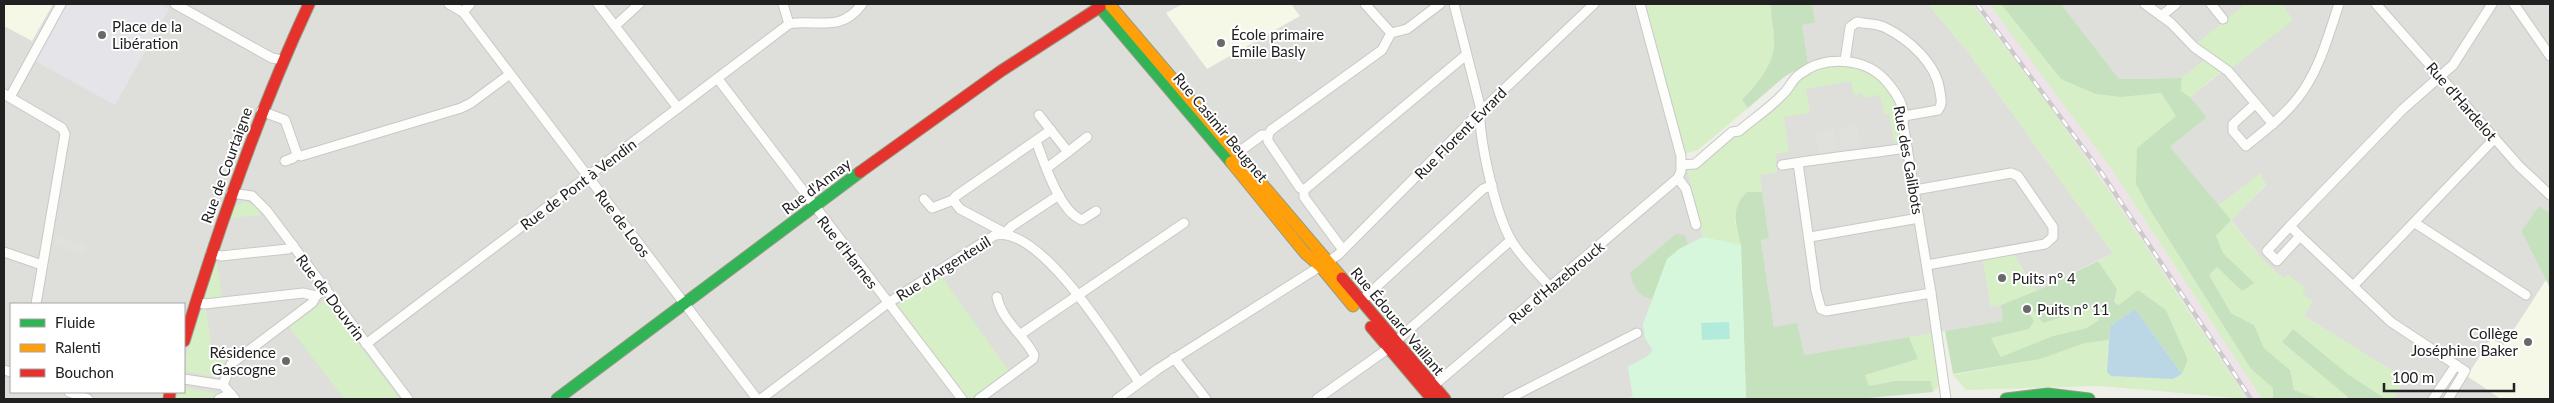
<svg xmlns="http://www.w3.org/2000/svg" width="2554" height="403" font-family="Lato,sans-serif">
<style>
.residential{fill:#dededb;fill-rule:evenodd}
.industrial{fill:#ede3e8}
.education{fill:#f6f8e7}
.grass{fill:#d6efc7}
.forest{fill:#c5e1bd;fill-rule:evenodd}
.park{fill:#d7f7dc}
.pitch{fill:#b2ebdb}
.parking{fill:#e0e0dd}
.plaza{fill:#e5e4e9}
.water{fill:#bbd6e5}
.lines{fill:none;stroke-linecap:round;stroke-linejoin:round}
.street-casing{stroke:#c8c8c6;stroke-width:11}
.fast-casing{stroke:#959b80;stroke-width:13}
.slow-casing{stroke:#959b80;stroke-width:13}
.jam-casing{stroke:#959b80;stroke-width:13}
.street{stroke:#fdfdfc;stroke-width:9}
.fast{stroke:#30b455;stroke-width:11}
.slow{stroke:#ff9f0a;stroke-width:11}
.jam{stroke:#e5322d;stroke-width:11}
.rail-casing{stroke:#cbcbcb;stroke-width:4.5}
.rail{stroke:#fff;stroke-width:2.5;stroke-dasharray:8;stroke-linecap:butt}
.poi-dot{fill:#696967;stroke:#fff;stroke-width:2}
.labels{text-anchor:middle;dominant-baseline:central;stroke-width:4;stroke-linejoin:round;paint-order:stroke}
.poi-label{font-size:15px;fill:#212121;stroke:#fff;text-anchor:start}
.street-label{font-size:15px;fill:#212121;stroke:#fff}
</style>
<rect width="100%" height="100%" fill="#efefea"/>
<g class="residential">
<path d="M4 4H1646L1684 154 1703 237 1688 246 1645 338 1653 350 1648 356 1628 367 1633 397 1628 399H4ZM11 304H184V392H11Z"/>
<polygon points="1812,4 1928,4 1968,52 2113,253 2036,291 2014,255 1983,261 1991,306 2001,305 2004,321 1804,355 1774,327 1761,239 1769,238 1759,175 1777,172 1775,154 1783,117 1806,89 1808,63 1802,25 1814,23"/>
<polygon points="2061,4 2550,4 2550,213 2539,206 2521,231 2546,280 2504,346 2468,376 2501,399 2393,399 2404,378 2304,316 2302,294 2287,275 2284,279 2263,260 2231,220 2266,185 2260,174 2218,206 2170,147 2207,117 2190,97 2223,71 2206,59 2182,78 2119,79"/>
</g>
<polygon class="industrial" points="1972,4 1989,4 2056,92 2110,167 2262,399 2247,399 2239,390 2179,296 2046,101"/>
<g class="education">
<polygon points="4,4 53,4 32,41 4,26"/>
<polygon points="1183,4 1291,4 1300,16 1207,69 1166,13"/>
<polygon points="2546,280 2550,288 2550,399 2501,399 2467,376 2491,339 2504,345"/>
</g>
<g class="grass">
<path d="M1646 4H1771C1770 16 1774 27 1774 39 1776 63 1757 84 1742 100L1748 108 1698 150 1684 154Z"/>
<polygon points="1928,4 1972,4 2046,101 2110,193 2247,399 2101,386 1966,390 1953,375 2040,359 2085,343 2109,340 2107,372 2173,379 2182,374 2188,360 2166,310 2138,290 2119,305 2114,302 2117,289 2098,261 2113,253 1968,52"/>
<polygon points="1989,4 2001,4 2061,79 2122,97 2161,93 2176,116 2137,148 2150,210 2251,369 2273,388 2273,399 2262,399 2110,167"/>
<polygon points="2245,4 2285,4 2283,5 2293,20 2232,68 2196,44"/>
<polygon points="2206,59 2223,70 2190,97 2181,91 2182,78"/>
<path d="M1832 65C1865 67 1897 82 1898 119 1898 127 1903 135 1898 142H1894L1889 114H1884L1880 95 1863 98 1862 93 1854 95 1851 81 1806 89 1810 113 1784 117 1789 152 1775 154 1777 172 1760 175 1762 192H1747L1735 221 1741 245 1746 399H1628L1633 396 1628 367 1648 356 1653 350 1645 338 1643 324 1679 249 1703 237 1688 171 1734 136 1741 135 1790 93 1796 81 1807 72Z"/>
<polygon points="2260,173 2266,184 2231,221 2263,260 2284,279 2287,274 2306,288 2302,294 2313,301 2304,316 2404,378 2393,399 2386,399 2349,375 2293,329 2282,342 2349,397 2319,399 2294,390 2290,370 2264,348 2254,325 2231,313 2209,275 2217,267 2253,283 2223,253 2216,236 2230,220 2218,206"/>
<polygon points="245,201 255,206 261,215 230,218 234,207"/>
<polygon points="2014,255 2036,291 2001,305 1991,307 1983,261"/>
<polygon points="217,262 222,299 207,300 205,297 215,264"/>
<polygon points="942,277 1009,371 971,399 965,396 897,305"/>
<polygon points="325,300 400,399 344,399 289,327"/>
<polygon points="2029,304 2043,323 2098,306 2099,320 2087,328 2053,336 2002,358 1991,338 2029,329 2023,307"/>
<polygon points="206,308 212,351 228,350 229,357 215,377 184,371 184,363 201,311"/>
<polygon points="1932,333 1941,384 1933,392 1931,381 1895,381 1869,386 1865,375 1918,359 1909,337"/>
<polygon points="184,387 221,394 221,397 177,399 177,392 184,392"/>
</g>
<g class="forest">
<path d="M1771 4H1812L1815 23 1802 25 1808 63 1784 77 1748 108 1742 100C1757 84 1776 63 1774 39 1774 27 1770 16 1771 4Z"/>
<polygon points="2001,4 2061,4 2119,79 2182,78 2181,91 2190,97 2207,117 2170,147 2231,220 2216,236 2223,253 2254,283 2242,291 2217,267 2209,275 2231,313 2254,325 2264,348 2290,370 2294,390 2319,399 2273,399 2273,388 2251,369 2150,210 2136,184 2137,148 2176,116 2161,93 2122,97 2096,94 2061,79"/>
<path d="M1747 192H1762L1769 238 1761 240 1774 327 1797 323 1804 355 1909 337 1918 359 1865 375 1869 386 1895 381H1931L1933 392 1857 399H1746L1741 245C1736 224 1730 209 1747 192Z"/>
<polygon points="2539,206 2550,213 2550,288 2521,231"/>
<path d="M1676 234 1685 235 1688 246 1679 249 1684 300C1658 300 1637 305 1630 273Z"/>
<path d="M2098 261 2117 289 2114 302 2119 305 2138 290 2166 310 2188 360 2182 374 2135 309 2110 326 2109 340 2085 343 2040 359 1953 374 1945 331 2003 321 2001 305 2036 291ZM2028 304 2043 323 2098 306 2099 320 2087 328 2053 336 2001 357 1991 338 2029 329 2034 321 2024 307Z"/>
<polygon points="2293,329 2349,375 2386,399 2346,399 2348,397 2282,342"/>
</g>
<polygon class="park" points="1703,237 1741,245 1746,399 1628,399 1633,396 1628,367 1648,356 1653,350 1645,338 1643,324 1667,259 1679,249"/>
<polygon class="pitch" points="1729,322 1730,339 1702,340 1701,323"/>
<g class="parking">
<polygon points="1858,125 1861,146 1842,149 1838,128"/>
<polygon points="1835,128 1838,149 1819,154 1815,131"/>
<polygon points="57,236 86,245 83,254 54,245"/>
</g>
<polygon class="plaza" points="66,4 160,4 169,9 115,105 35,61"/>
<polygon class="water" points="2135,309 2182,374 2173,379 2111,376 2107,372 2110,326"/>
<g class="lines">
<g class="street-casing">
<g id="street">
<polyline points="175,4 272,58 283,60"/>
<polyline points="449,4 463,12 757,399"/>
<polyline points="598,4 678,108"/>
<polyline points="783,4 789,24"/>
<polyline points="1365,4 1391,33"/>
<path d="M1454 4 1480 106C1478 137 1495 212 1511 240 1521 257 1537 272 1550 287"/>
<polyline points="1640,4 1681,156 1681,171 1678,178 1686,189 1696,225"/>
<polyline points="2145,4 2171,23 2194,47 2228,71 2273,124"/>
<polyline points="2211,4 2223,19"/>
<polyline points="2376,4 2519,166 2550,195"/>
<polyline points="2514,4 2550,56"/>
<polyline points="463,12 470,4"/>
<polyline points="2161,16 2176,4"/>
<polyline points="615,26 639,4"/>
<polyline points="1391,33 1407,29 1440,4"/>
<path d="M1845 61 1850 27 1857 22C1866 24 1875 23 1884 27 1909 39 1937 64 1940 92 1941 99 1943 104 1938 110L1904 116"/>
<polyline points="718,79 962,399"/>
<polyline points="4,94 62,128 65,134 36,304"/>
<polyline points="10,97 61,4"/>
<path d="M2255 104 2233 124V131L2246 146C2264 131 2283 117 2297 99 2319 72 2328 36 2339 4"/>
<polyline points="261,111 285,120 297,154"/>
<polyline points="1039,115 1068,152 1047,168"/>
<polyline points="1268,135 1268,141 1300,188 1304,190 1304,197 1343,250"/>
<path d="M1036 141C1044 162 1059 211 1082 220L1096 211"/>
<polyline points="1068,152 1087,137"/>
<polyline points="1236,154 1262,135 1268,135 1271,130 1382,50 1391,33"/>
<polyline points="285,161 293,158 297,154 301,156 461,108 471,103 510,74"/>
<polyline points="1798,163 1816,291 1821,309 1826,311 1931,293"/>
<path d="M1681 165 1695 164 1732 132 1739 131C1753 119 1770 108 1783 94 1790 88 1792 79 1800 74 1825 55 1866 57 1887 82 1897 94 1906 107 1903 123L1931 293 1946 399"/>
<path d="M1782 165C1824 158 1865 154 1907 148"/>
<polyline points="1304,190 1466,55"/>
<polyline points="1915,190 2011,173 2018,176 2053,227 2053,237 2045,244 1927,265"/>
<polyline points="231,193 252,196 267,211 408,399"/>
<polyline points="924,199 932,208 953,200 956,196 1051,130"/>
<polyline points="953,200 960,209 1005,233 1012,226 1059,195"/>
<polyline points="2415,223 2526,295"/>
<polyline points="2290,226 2403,109 2453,65 2492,4"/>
<polyline points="2300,236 2290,226 2267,251 2277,261 2300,236 2391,322 2465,371 2448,399"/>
<polyline points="1810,237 1919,218"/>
<polyline points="4,252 42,265"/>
<polyline points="211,253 221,256 288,249 293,245"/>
<polyline points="2354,285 2495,138"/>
<polyline points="1361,301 1483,189 1492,185"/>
<polyline points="196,302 205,304 303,293 316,296"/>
<polyline points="1021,334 1184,223"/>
<polyline points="1395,342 1511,240"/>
<path d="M366 344 789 24C818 19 841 33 862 4"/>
<polyline points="1174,358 1206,399"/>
<polyline points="4,370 11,372"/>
<polyline points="184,379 223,385 235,399"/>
<polyline points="223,385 231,364 312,303 316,296 326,288"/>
<polyline points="1433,386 1678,178"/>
<polyline points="69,392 88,399"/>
<polyline points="219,399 231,394"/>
<path d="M761 399 888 303 995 235C1042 225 1115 348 1139 382"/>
<path d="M979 399 1033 359 1034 355C1023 334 1002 321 997 297"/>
<polyline points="1117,399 1158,369 1338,255 1479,113 1594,4"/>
<polyline points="1317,399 1389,348"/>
<polyline points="1508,399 1637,333"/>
<polyline points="2433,399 2456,365"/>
</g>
</g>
<g class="fast-casing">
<g id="fast">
<polyline points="1097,4 1231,162"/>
<polyline points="557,399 860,172"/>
<polyline points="2006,399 2048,394 2089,399"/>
</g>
</g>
<g class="slow-casing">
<g id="slow">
<polyline points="1109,4 1342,278"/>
<polyline points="1231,162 1305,253 1320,266 1353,306"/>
</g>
</g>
<g class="jam-casing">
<g id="jam">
<polyline points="860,172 1001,71 1100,7"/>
<polyline points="1342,278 1445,399"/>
<polyline points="1371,327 1432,399"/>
<path d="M184 341C219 226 258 113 309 4"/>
<polyline points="169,399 170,392"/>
</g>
</g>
<use href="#street" class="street"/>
<use href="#fast" class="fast"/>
<use href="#slow" class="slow"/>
<use href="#jam" class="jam"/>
<g class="rail-casing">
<polyline id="rail" points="1977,4 2101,172 2251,399"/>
</g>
<use href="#rail" class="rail"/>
</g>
<g class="poi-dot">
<circle cx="102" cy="35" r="5"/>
<circle cx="1221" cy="43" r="5"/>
<circle cx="2002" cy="278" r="5"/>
<circle cx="2027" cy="309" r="5"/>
<circle cx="2528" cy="342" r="5"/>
<circle cx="286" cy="361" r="5"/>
</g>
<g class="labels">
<g class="poi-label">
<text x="112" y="26">Place de la<tspan x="112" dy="17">Libération</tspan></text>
<text x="1231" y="34">École primaire<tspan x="1231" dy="17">Emile Basly</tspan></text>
<text x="2012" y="278">Puits n° 4</text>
<text x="2037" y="309">Puits n° 11</text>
<text x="2518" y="333" text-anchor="end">Collège<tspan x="2518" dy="17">Joséphine Baker</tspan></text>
<text x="276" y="352" text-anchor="end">Résidence<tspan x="276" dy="17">Gascogne</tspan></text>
</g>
<g class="street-label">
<text transform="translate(2462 101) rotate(49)">Rue d'Hardelot</text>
<text transform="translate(1221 127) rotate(50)">Rue Casimir Beugnet</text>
<text transform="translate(1460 133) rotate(-45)">Rue Florent Evrard</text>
<text transform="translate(1909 160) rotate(80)">Rue des Galibots</text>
<text transform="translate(226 165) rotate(-70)">Rue de Courtaigne</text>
<text transform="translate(578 184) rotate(-37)">Rue de Pont à Vendin</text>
<text transform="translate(816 186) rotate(-37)">Rue d'Annay</text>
<text transform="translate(623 223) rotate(53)">Rue de Loos</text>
<text transform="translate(848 252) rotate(52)">Rue d'Harnes</text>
<text transform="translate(943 268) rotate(-32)">Rue d'Argenteuil</text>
<text transform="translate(1556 282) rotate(-40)">Rue d'Hazebrouck</text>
<text transform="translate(331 297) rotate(53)">Rue de Douvrin</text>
<text transform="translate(1398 321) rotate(50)">Rue Édouard Vaillant</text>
</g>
</g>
<rect width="2554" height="403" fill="none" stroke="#212121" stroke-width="10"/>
<rect x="10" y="303" width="175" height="90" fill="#ffffff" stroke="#a6a6a6"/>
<rect x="20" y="319" width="25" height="8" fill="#30b455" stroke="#a6a6a6"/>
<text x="55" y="328" font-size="15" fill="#212121">Fluide</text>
<rect x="20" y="344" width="25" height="8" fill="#ff9f0a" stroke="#a6a6a6"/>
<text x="55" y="353" font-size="15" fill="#212121">Ralenti</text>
<rect x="20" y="369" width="25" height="8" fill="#e5322d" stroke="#a6a6a6"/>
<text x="55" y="378" font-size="15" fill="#212121">Bouchon</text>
<path d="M2384 383v8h130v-8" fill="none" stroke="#212121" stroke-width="2.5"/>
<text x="2392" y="383" font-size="15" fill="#212121" stroke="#ffffff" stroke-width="4" paint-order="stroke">100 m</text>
</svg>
